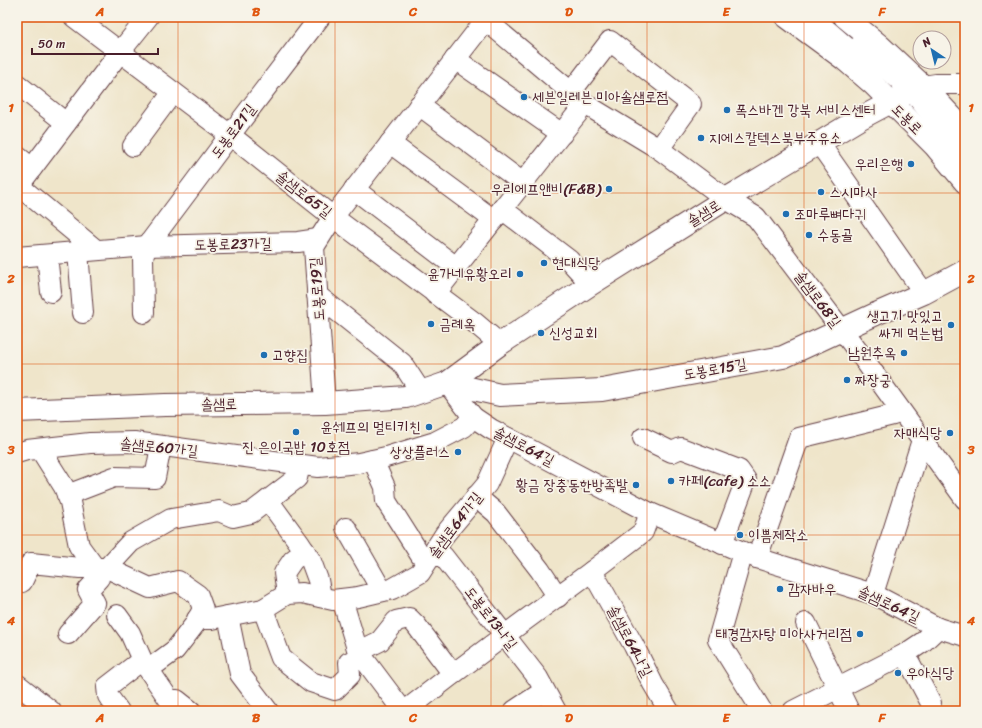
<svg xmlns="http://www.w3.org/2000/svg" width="982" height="728" font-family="Sriracha,'Poor Story',sans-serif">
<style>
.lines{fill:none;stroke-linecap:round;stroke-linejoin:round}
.minor-casing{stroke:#633d43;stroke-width:22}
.major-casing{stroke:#633d43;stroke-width:24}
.minor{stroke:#fff;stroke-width:20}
.major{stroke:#fff;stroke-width:22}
.grid{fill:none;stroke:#e0560e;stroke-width:1;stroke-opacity:0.55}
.poi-dot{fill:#1f6fb2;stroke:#f7f3e8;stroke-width:1.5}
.labels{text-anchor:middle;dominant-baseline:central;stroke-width:3.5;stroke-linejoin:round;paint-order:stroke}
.poi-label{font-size:15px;fill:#4a1f2b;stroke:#f7f3e8;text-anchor:start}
.street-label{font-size:15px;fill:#4a1f2b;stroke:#f7f3e8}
.neatline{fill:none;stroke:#e0560e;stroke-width:1.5}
.grid-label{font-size:13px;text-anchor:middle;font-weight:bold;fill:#e0560e}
</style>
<rect width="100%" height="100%" fill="#f7f3e8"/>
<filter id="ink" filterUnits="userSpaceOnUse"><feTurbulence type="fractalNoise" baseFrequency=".025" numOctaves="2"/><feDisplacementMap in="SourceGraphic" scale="8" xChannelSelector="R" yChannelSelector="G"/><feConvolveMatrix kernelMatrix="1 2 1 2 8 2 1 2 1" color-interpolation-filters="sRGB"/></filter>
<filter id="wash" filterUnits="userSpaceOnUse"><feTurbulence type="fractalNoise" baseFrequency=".012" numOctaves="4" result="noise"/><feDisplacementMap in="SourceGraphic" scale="16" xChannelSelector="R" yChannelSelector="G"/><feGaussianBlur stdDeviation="0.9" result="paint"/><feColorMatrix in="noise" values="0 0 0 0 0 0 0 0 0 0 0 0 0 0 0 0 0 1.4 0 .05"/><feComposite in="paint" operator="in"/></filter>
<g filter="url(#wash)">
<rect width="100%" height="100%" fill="#efe5ca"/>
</g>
<g filter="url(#ink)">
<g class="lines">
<g class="minor-casing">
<g id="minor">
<polyline points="74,17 230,135 333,217 474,322 500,344"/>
<polyline points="482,17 585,104 659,149 726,199 756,217 860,354 965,499"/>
<polyline points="812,17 866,64"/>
<polyline points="858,47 891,73 912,91 965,155"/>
<polyline points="455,59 562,134"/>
<polyline points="17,84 66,123"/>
<polyline points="923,86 936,84 965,84"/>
<polyline points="571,92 610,41 691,104 659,149"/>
<polyline points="419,105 523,183"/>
<polyline points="390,143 494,220"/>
<polyline points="819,143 924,293"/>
<polyline points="133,146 173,92"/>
<polyline points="17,156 32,168"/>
<polyline points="19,186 96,250"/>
<polyline points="17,188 120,52 148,17"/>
<polyline points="354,189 456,267"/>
<polyline points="502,209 569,260 591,284"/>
<polyline points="78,252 83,313"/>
<polyline points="47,255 51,292"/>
<polyline points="17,257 147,246 298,242 318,239"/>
<polyline points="435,294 585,104"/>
<polyline points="317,295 402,363 421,392"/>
<polyline points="144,313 143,257 147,246 230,135 320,17"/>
<polyline points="447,383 473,417 491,429 650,513 757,558 873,594 938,628 965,636"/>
<polyline points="325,403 314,247 333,217 488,17"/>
<polyline points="643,438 672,452 681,448 739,470 746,480 722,544"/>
<polyline points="40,449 64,487 70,502 79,546 95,568 99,578 88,590 95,603 68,634"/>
<polyline points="17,453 27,450 90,443 134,442 318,467 359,463 386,457 435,442 464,427 473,417"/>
<polyline points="373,460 385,487 386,501 421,556 443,556 538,678 556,711"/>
<polyline points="67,495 114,477 155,478 161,446"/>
<polyline points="476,496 496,513 540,570 558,597"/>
<polyline points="268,500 300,544 311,561 318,580 321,597"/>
<polyline points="346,528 382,591"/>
<polyline points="743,552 718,640 762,711"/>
<polyline points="757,558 799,438 893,415 900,410"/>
<polyline points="107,568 131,542 171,519 219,511 233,517 251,513 297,478 300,465"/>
<polyline points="592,571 634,646 653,684 669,711"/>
<polyline points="22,582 31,563 80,568 107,568 150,588 178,581 198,595 203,609 195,624 175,650 149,669"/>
<polyline points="287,594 284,573 293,560 305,551"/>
<polyline points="873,594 922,440"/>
<polyline points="342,599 358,652 364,659 403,711"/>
<polyline points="263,609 281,658 311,682 335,690 350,675 349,662 364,659"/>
<polyline points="117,615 130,633 142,660 170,701 177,700 191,711"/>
<polyline points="228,616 240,674 268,711"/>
<polyline points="197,619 212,619 263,609 287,594 302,593 333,600 358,597 392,589 420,573 445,534 487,484 508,438"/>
<polyline points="806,623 849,711"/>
<polyline points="358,652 380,641 396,621 409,618 416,625 453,674"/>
<polyline points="905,654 931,703"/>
<polyline points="17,684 51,711"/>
<polyline points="119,711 108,696 107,687 142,660"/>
<polyline points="405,711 453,674 505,635 592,571 643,532 650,513"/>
<polyline points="514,711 544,691"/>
<polyline points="793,711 905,654 923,642 938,628"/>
</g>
</g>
<g class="major-casing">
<g id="major">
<polyline points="787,17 844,59 874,85 935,146 965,182"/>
<polyline points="845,17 879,45 923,86 965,131"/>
<polyline points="447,383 500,395 602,390 783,357 878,313 924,293 965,271"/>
<polyline points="17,411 165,405 325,403 406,397 447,383 500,344 591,284 726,199 859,119 906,94 923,86"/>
</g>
</g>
<use href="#minor" class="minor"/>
<use href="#major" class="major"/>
</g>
</g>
<path class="grid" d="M178 17V711M335 17V711M491 17V711M647 17V711M804 17V711M17 193H965M17 364H965M17 535H965"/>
<g class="poi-dot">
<circle cx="524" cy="97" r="4"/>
<circle cx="727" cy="110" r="4"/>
<circle cx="701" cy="138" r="4"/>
<circle cx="911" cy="164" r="4"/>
<circle cx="609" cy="189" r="4"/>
<circle cx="821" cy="192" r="4"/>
<circle cx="786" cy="214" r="4"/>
<circle cx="809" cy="235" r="4"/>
<circle cx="544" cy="263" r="4"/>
<circle cx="520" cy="274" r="4"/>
<circle cx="431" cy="324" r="4"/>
<circle cx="951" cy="325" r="4"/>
<circle cx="541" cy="333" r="4"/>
<circle cx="904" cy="353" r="4"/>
<circle cx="264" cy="355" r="4"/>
<circle cx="847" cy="380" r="4"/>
<circle cx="429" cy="427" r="4"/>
<circle cx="296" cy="432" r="4"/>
<circle cx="950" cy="433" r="4"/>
<circle cx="458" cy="452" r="4"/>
<circle cx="671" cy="481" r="4"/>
<circle cx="636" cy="485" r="4"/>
<circle cx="740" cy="535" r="4"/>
<circle cx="780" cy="589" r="4"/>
<circle cx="860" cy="634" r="4"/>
<circle cx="898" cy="673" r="4"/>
</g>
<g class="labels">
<g class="poi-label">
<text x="532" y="97">세븐일레븐 미아솔샘로점</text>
<text x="735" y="110">폭스바겐 강북 서비스센터</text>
<text x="709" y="138">지에스칼텍스북부주유소</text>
<text x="903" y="164" text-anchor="end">우리은행</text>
<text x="601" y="189" text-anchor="end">우리에프앤비(F&amp;B)</text>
<text x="829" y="192">스시마사</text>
<text x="794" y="214">조마루뼈다귀</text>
<text x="817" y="235">수동골</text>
<text x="552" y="263">현대식당</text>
<text x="512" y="274" text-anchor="end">윤가네유황오리</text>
<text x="943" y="316" text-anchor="end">생고기 맛있고<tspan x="943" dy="17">싸게 먹는법</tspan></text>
<text x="439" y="324">금례옥</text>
<text x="549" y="333">신성교회</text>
<text x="896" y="353" text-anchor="end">남원추옥</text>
<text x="272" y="355">고향집</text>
<text x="855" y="380">짜장궁</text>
<text x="421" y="427" text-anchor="end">윤쉐프의 멀티키친</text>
<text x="942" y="433" text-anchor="end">자매식당</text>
<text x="296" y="447" text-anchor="middle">진 은이국밥 10호점</text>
<text x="450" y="452" text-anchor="end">상상플러스</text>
<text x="679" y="481">카페(cafe) 소소</text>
<text x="628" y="485" text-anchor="end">황금 장충동한방족발</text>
<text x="748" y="535">이쁨제작소</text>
<text x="788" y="589">감자바우</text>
<text x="852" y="634" text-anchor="end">태경감자탕 미아사거리점</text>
<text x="906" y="673">우아식당</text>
</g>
<g class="street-label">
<text transform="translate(907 119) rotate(45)">도봉로</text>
<text transform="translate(233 131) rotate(-53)">도봉로21길</text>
<text transform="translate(304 194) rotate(38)">솔샘로65길</text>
<text transform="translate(704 213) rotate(-32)">솔샘로</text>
<text transform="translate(233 244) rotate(-1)">도봉로23가길</text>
<text transform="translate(317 289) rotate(-94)">도봉로19길</text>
<text transform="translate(818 299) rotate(53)">솔샘로68길</text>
<text transform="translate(715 369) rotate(-10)">도봉로15길</text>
<text transform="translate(219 404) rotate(-1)">솔샘로</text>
<text transform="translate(524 446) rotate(28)">솔샘로64길</text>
<text transform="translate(159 447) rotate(6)">솔샘로60가길</text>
<text transform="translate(455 525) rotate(-53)">솔샘로64가길</text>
<text transform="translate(889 604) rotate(25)">솔샘로64길</text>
<text transform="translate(491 618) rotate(52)">도봉로13나길</text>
<text transform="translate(630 641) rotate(62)">솔샘로64나길</text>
</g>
</g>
<rect width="982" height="728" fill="none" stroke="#f7f3e8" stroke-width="44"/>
<g transform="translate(932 50) rotate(325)"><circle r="19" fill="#f7f3e8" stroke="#b29e9c"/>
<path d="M0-3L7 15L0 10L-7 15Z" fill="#1f6fb2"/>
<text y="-6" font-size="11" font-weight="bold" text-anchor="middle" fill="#4a1f2b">N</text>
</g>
<path d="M32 48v6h126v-6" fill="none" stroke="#4a1f2b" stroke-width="2"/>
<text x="38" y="48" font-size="12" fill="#4a1f2b" stroke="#f7f3e8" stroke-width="3" paint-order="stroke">50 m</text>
<rect x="22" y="22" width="938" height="684" class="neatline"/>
<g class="grid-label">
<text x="100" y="16">A</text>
<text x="256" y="16">B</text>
<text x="413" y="16">C</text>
<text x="569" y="16">D</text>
<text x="726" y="16">E</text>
<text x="882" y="16">F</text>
<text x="11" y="112">1</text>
<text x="971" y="112">1</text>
<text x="11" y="283">2</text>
<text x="971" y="283">2</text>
<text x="11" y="454">3</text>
<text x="971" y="454">3</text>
<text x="11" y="625">4</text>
<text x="971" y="625">4</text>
<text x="100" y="722">A</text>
<text x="256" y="722">B</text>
<text x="413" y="722">C</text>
<text x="569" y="722">D</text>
<text x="726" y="722">E</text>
<text x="882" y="722">F</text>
</g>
</svg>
